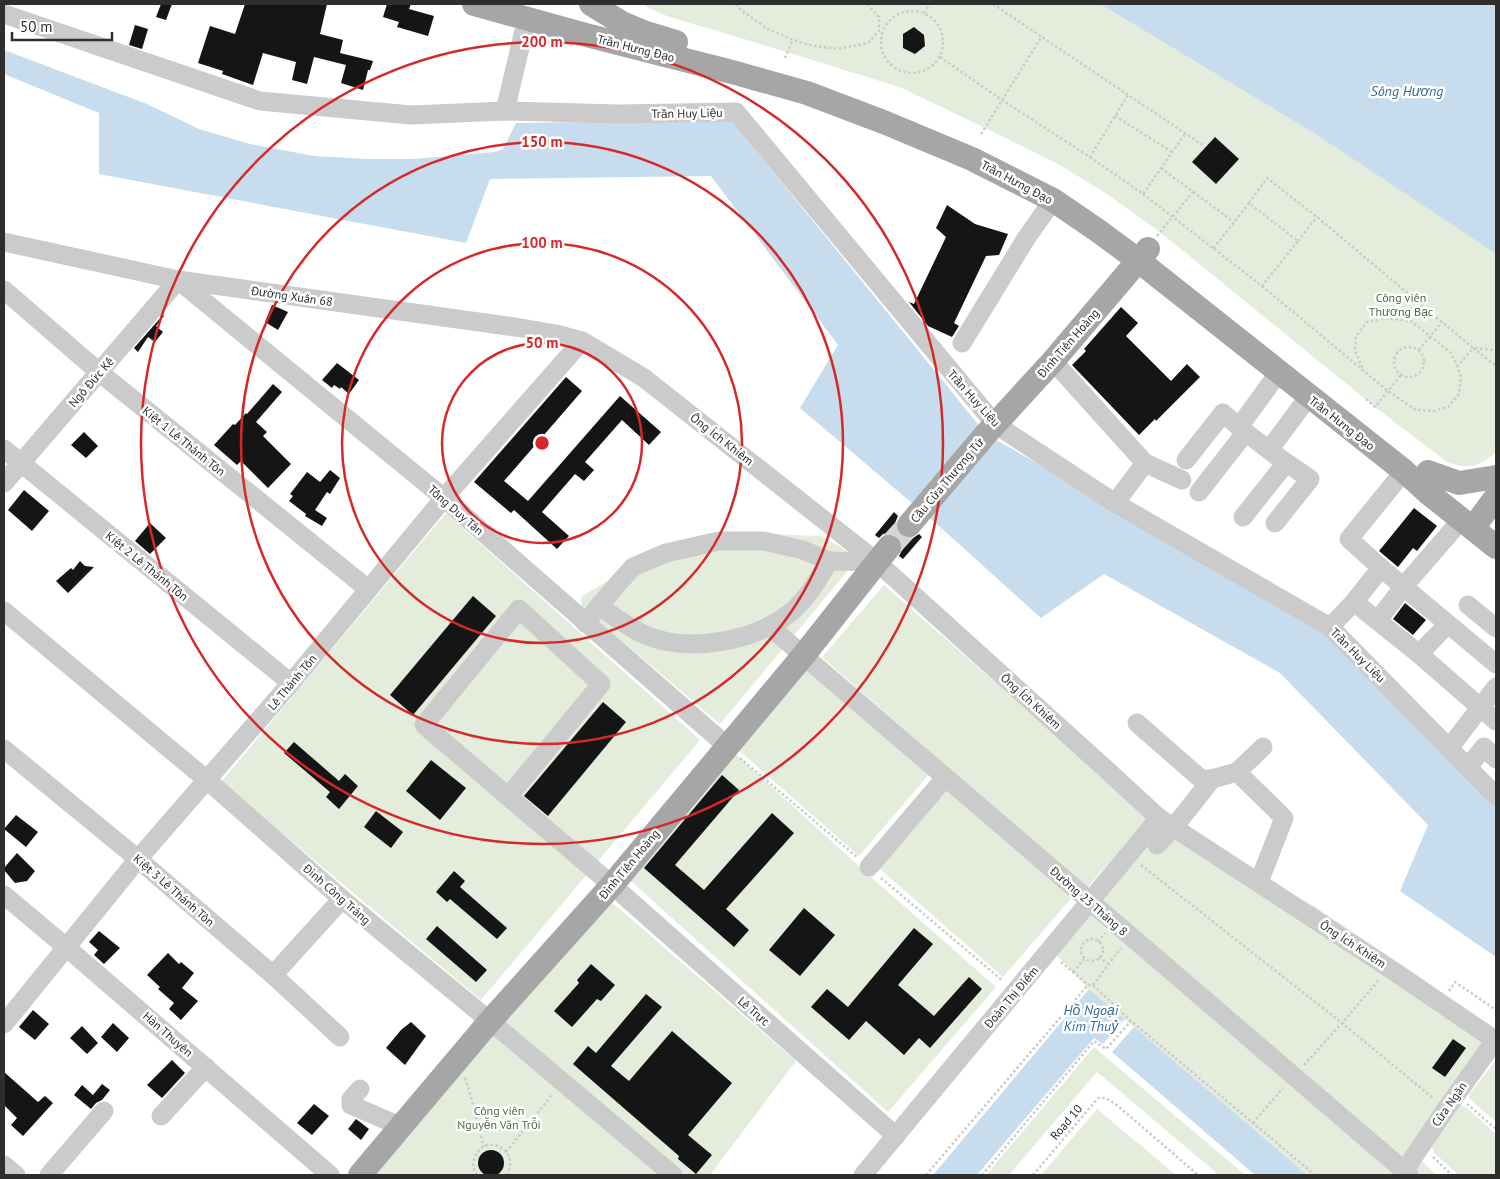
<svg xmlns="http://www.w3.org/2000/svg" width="1500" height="1179" font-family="'PT Sans',sans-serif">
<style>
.green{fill:#e4ecdb}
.water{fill:#c7dced}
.building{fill:#151515}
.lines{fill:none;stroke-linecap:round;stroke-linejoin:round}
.major-tunnel{stroke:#d5d5d5;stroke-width:24;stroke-dasharray:24 12;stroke-linecap:butt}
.path{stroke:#cbcbcb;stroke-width:2.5;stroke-dasharray:2.5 2.5;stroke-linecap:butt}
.minor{stroke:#cbcbcb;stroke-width:19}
.major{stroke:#a6a6a6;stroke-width:24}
.ring{fill:none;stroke:#d62828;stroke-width:2.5}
.labels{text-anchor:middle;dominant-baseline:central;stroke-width:5;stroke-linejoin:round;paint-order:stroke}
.street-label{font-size:12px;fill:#2e2e2e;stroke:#fff}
.park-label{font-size:12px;fill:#4e6c3a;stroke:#fff}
.water-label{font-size:14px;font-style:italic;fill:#386b94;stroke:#fff}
.centre{fill:#d62828;stroke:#fff;stroke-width:2.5}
.ring-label{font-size:15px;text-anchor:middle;font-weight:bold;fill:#d62828;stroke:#fff;stroke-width:5;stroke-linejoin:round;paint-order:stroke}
</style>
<rect width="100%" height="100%" fill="#fff"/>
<g class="green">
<path d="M644 4H1100L1312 132 1496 254V452C1479 467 1468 470 1447 462L1375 407 1160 232 1110 196 1060 165 985 128 902 88 787 52 667 16 648 8Z"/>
<polygon points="446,513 700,740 481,1000 221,782"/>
<polygon points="763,534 821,536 847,551 851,567 720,724 582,607 581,601 582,596 620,574"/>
<polygon points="884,585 1149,817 1086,889 822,657"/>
<polygon points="807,664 930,773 859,856 735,747"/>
<polygon points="732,751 872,878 996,987 888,1112 623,874"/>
<polygon points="951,786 1074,895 1003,977 879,868"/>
<polygon points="1163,827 1314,906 1444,995 1496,1029 1496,1052 1421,1160 1436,1175 1307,1175 1089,989 1055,953"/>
<polygon points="609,900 796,1061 710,1175 685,1175 503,1021"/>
<polygon points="492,1035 659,1175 372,1175"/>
<polygon points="1094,1047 1245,1175 1219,1175 1097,1072 1009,1175 986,1175"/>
<polygon points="1496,1060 1496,1122 1469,1098 1469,1095"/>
<polygon points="1459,1104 1467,1108 1496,1134 1496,1175 1459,1175 1434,1153 1431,1143"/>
<polygon points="1097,1109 1176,1175 1041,1175"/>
</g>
<g class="water">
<polygon points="1100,4 1496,4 1496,254 1312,132"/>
<polygon points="4,50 147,104 199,129 250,144 314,156 367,159 413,159 495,152 503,149 516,123 731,120 986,434 1316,623 1496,806 1496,957 1400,891 1428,825 1280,673 1104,574 1041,618 939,526 800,408 838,345 711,176 490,179 466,243 99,174 99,113 4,74"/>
<polygon points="1089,989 1125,1019 1103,1044 1094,1038 977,1175 933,1175"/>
<polygon points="1134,1027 1307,1175 1255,1175 1112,1052"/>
</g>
<g class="building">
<polygon points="161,4 172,4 166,20 156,17"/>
<polygon points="245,4 327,4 320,34 343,40 340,53 373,61 370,70 368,70 363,90 341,83 346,65 314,57 307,84 292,80 296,62 263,53 253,85 222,74 223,71 198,63 210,26 235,34"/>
<polygon points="387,4 411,4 409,9 434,16 428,36 397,27 399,22 383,17"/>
<polygon points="135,25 148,29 142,49 129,45"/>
<polygon points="914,27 924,35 925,46 915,54 903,48 903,34"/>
<polygon points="1215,137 1239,159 1216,184 1192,162"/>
<polygon points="947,205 975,224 1008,234 999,255 986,256 954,323 959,326 952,337 928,326 909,302 914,304 946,237 936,228"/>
<polygon points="272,305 288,312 278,330 265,322"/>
<polygon points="1121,307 1138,323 1126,336 1171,381 1187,364 1200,377 1156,421 1155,419 1139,435 1072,365 1086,351 1084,349"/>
<polygon points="163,315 164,316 156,326 163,332 155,342 148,337 138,352 134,348"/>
<polygon points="337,363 359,380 349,394 341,387 340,389 334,385 332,388 322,380"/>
<polygon points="566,377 582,391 504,481 528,501 620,396 661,432 649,445 622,420 585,462 594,470 584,481 575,474 542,512 569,536 557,549 514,510 511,513 474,482"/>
<polygon points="273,384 282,392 256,422 267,432 263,436 291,464 268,488 241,461 237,465 214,445 233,424 235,425 246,413 247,414"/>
<polygon points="84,432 98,446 86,458 71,445"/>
<polygon points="330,470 340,478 330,494 327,492 315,510 327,518 322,526 305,516 306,514 289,501 293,496 290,494 307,472 320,482"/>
<polygon points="24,490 49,511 32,531 8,510"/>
<polygon points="1414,508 1437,526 1417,551 1413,548 1398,567 1379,551"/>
<polygon points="894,512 898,516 895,523 896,529 900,535 907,539 913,538 919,534 922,537 903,559 899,556 903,548 902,541 898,537 890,533 883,534 879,538 875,535"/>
<polygon points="150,523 166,538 150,554 135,541"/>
<polygon points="80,561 85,566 94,567 68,593 56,581 71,568 73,570"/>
<polygon points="473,596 496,616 413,715 390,695"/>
<polygon points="1405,603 1426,620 1413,635 1393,619"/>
<polygon points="603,702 626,722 548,816 524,796"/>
<polygon points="294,742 339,781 345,774 358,786 339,809 326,797 330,792 284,753"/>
<polygon points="431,760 466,788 440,820 406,791"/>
<polygon points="722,775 739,790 675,865 704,890 772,813 794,833 726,909 749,930 734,947 644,868"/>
<polygon points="376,811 403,832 391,848 364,827"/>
<polygon points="16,815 38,832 26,847 4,829"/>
<polygon points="17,853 35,871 27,881 15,883 4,870 4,868"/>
<polygon points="454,871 465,881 460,887 507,928 497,939 450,899 447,902 436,892"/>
<polygon points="804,908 835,935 800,976 769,950"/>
<polygon points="437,926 487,970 476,982 426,939"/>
<polygon points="914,928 933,944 898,985 934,1016 969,977 982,989 930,1048 919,1038 904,1055 866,1021 849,1040 811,1007 827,989 848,1007"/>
<polygon points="99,931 120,948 104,964 94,955 98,950 89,942"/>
<polygon points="168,953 179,964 181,962 194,973 182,988 198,1001 181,1020 169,1009 174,1003 158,989 160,987 147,975"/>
<polygon points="591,964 615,985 601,1001 597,999 572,1027 554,1011 579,983 577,980"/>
<polygon points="646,994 662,1007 611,1066 629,1081 672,1031 732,1083 688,1135 712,1155 696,1174 678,1159 679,1156 573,1064 588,1046 596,1053"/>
<polygon points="33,1010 49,1024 35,1040 19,1027"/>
<polygon points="411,1022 426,1036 405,1065 386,1048 401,1030"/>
<polygon points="113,1023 129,1038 117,1052 101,1037"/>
<polygon points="82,1026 98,1043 87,1054 70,1038"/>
<polygon points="1453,1039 1466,1048 1445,1077 1432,1068"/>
<polygon points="172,1060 185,1073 162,1098 147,1085"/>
<polygon points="4,1072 38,1102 45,1096 53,1103 23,1136 11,1125 17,1118 4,1105"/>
<polygon points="102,1084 110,1090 102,1100 96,1103 91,1109 74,1095 82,1085 93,1095"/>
<polygon points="314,1104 329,1116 312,1135 297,1123"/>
<polygon points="356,1119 369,1129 361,1140 348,1129"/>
<circle cx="491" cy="1163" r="13"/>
</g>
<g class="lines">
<polyline class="major-tunnel" points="889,547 909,525"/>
<g class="path">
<polyline points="736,4 742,11 768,29 793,40 814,46 838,49 868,43 879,31 879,17 867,4"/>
<polyline points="993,4 1204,146"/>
<circle cx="912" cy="42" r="31"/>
<polyline points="924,13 930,4"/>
<polyline points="940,57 1002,100 1090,157 1128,95"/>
<polyline points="785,58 793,40"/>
<polyline points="1115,116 1172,152"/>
<polyline points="981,134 1042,36"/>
<polyline points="1090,157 1143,194 1185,134"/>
<polyline points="1161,168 1234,222"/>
<polyline points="1143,194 1262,286 1298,241 1249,203 1213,249"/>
<polyline points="1249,203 1267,178 1317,217 1473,348 1496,350"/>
<polyline points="1157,236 1193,192"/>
<polyline points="1298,241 1317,217"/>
<polyline points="1262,286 1388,391 1416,410 1434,411 1448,407 1459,394 1461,377 1456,363 1450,352 1411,321 1384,318 1367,322 1356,336 1355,351 1363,369"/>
<circle cx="1409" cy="362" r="15"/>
<polyline points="1419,350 1442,322"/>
<polyline points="1457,367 1473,348 1496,366"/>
<polyline points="1366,399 1375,407 1401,375"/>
<polyline points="740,758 858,858"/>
<polyline points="1141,865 1342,1023 1434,1099"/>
<polyline points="881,878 1003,981"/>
<circle cx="1092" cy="950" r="11"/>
<polyline points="1098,942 1105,933"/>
<polyline points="1099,957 1108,964"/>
<polyline points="1061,962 1088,985"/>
<polyline points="1073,972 1085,958"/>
<polyline points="1093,985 1121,948"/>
<polyline points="1449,991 1455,982 1496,1010"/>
<polyline points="1304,1065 1342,1023 1379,980"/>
<polyline points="465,1078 469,1090 484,1147"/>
<polyline points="1467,1104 1496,1129"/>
<polyline points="1253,1123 1283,1088"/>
<polyline points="506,1152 552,1095"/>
<polyline points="1433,1157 1452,1175"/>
<path d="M477 1175C473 1170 472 1163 475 1157 484 1132 521 1149 507 1175"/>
<polyline points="926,1175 1088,985 1093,985 1131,1021 1315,1175"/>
<polyline points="982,1175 1094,1041 1106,1049 1131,1021"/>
<polyline points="1033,1175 1098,1098 1106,1098 1118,1106 1198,1175"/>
</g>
<g class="minor">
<polyline points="4,14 260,101 411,115 505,111 618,114 736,112 995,424 1115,503 1330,627 1496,796"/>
<polyline points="505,111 527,18"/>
<polyline points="4,242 178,280 515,327 556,334 582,341 644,378 877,562 1108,771 1159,818 1389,968 1495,1040"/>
<polyline points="4,290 99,372 368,589"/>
<polyline points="962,343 1027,237 1053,200"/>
<polyline points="1053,361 1145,463 1182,480"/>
<polyline points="1239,427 1279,372"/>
<polyline points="4,449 291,683"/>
<polyline points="1269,450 1309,396"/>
<path d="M1186 460 1223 413C1250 437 1280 459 1310 479L1275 523"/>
<polyline points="1404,471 1349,539 1381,568 1496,664"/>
<polyline points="4,483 178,280 444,498 728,747"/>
<polyline points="1199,492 1245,433"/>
<polyline points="1115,503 1145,463"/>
<polyline points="1243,517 1286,463"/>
<polyline points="1354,602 1419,654 1496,721"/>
<polyline points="1468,605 1496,628"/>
<path d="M599 606C615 617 630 629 648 636 690 653 755 641 790 613 807 599 818 580 829 561"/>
<polyline points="4,611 207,780 342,899 490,1021 673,1175"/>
<polyline points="1378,620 1404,586 1462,519"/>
<polyline points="585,623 615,587 633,567 666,553 719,541 764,541 803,550 829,561 877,562"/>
<polyline points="769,626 1409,1175"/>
<polyline points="1330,627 1354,602 1381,568"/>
<polyline points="1419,654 1447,625"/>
<polyline points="1137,723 1201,779 1212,779 1237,772 1263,747"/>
<polyline points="1450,747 1496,687"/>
<polyline points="4,749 138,859 273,975 340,1037"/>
<polyline points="1468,767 1484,747 1496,759"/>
<polyline points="1237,772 1284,818 1259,882"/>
<polyline points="508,797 601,684 519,609 424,725 612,885 896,1136"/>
<polyline points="1157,845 1174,827 1212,779"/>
<polyline points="869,867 945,778"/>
<polyline points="4,895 66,947 330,1175"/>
<polyline points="273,975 342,899"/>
<polyline points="4,1024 138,859 291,683 444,498 582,341"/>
<polyline points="360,1089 351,1099 351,1105 402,1127"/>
<polyline points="161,1116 206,1067"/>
<polyline points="4,1165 16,1175"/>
<polyline points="1404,1171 1446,1109 1496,1039"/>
<polyline points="49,1175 104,1111"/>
<polyline points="863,1175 1159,818"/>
</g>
<g class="major">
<polyline points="474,4 586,35 732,72 807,93 886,123 972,159 1053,200 1097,230 1139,261 1404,471 1427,492 1496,547"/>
<polyline points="591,4 622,23 646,33 676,42"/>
<polyline points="1428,472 1459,483 1496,477"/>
<polyline points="909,525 986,434 1053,361 1148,249"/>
<polyline points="1473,528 1496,497"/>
<polyline points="360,1175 490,1021 612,885 803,656 889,547"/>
</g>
</g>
<g class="ring">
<circle cx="542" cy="443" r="100"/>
<circle cx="542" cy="443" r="200"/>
<circle cx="542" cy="443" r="301"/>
<circle cx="542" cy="443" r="401"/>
</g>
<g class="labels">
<g class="street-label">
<text transform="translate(636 48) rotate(14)">Trần Hưng Đạo</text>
<text transform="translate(687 113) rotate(-1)">Trần Huy Liệu</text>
<text transform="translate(1017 182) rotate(28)">Trần Hưng Đạo</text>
<text transform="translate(292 296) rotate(8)">Đường Xuân 68</text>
<text transform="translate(1068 343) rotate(-49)">Đinh Tiên Hoàng</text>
<text transform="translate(91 382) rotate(-49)">Ngô Đức Kế</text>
<text transform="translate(974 398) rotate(48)">Trần Huy Liệu</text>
<text transform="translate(1342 423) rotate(38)">Trần Hưng Đạo</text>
<text transform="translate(722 439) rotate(38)">Ông Ích Khiêm</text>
<text transform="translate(184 441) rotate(39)">Kiệt 1 Lê Thánh Tôn</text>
<text transform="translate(947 480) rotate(-50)">Cầu Cửa Thượng Tứ</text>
<text transform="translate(456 510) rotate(41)">Tống Duy Tân</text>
<text transform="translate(147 566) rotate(39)">Kiệt 2 Lê Thánh Tôn</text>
<text transform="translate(1358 655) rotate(45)">Trần Huy Liệu</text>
<text transform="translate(292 682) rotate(-50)">Lê Thánh Tôn</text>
<text transform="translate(1031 701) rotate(42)">Ông Ích Khiêm</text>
<text transform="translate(629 864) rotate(-50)">Đinh Tiên Hoàng</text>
<text transform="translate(174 890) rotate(41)">Kiệt 3 Lê Thánh Tôn</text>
<text transform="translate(337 894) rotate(41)">Đinh Công Tráng</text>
<text transform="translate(1089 901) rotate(41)">Đường 23 Tháng 8</text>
<text transform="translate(1353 944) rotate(33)">Ông Ích Khiêm</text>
<text transform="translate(1011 997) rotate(-50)">Đoàn Thị Điểm</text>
<text transform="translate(754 1011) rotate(41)">Lê Trực</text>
<text transform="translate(168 1034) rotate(41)">Hàn Thuyên</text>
<text transform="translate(1449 1104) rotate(-55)">Cửa Ngăn</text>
<text transform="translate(1066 1122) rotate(-50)">Road 10</text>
</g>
<g class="park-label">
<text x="1401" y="297">Công viên<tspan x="1401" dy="14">Thương Bạc</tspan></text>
<text x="499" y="1110">Công viên<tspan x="499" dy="14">Nguyễn Văn Trỗi</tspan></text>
</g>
<g class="water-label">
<text x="1407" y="91">Sông Hương</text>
<text x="1091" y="1010">Hồ Ngoại<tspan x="1091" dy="16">Kim Thuỷ</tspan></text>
</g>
</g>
<circle cx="542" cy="443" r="8" class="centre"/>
<g class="ring-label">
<text x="542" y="47">200 m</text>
<text x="542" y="147">150 m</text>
<text x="542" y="248">100 m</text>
<text x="542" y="348">50 m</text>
</g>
<rect width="1500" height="1179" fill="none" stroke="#2e2e2e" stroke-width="10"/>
<path d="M12 32v8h100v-8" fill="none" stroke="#2e2e2e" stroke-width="2.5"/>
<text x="20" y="32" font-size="15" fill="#2e2e2e" stroke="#ffffff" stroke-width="4" paint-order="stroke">50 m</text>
</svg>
